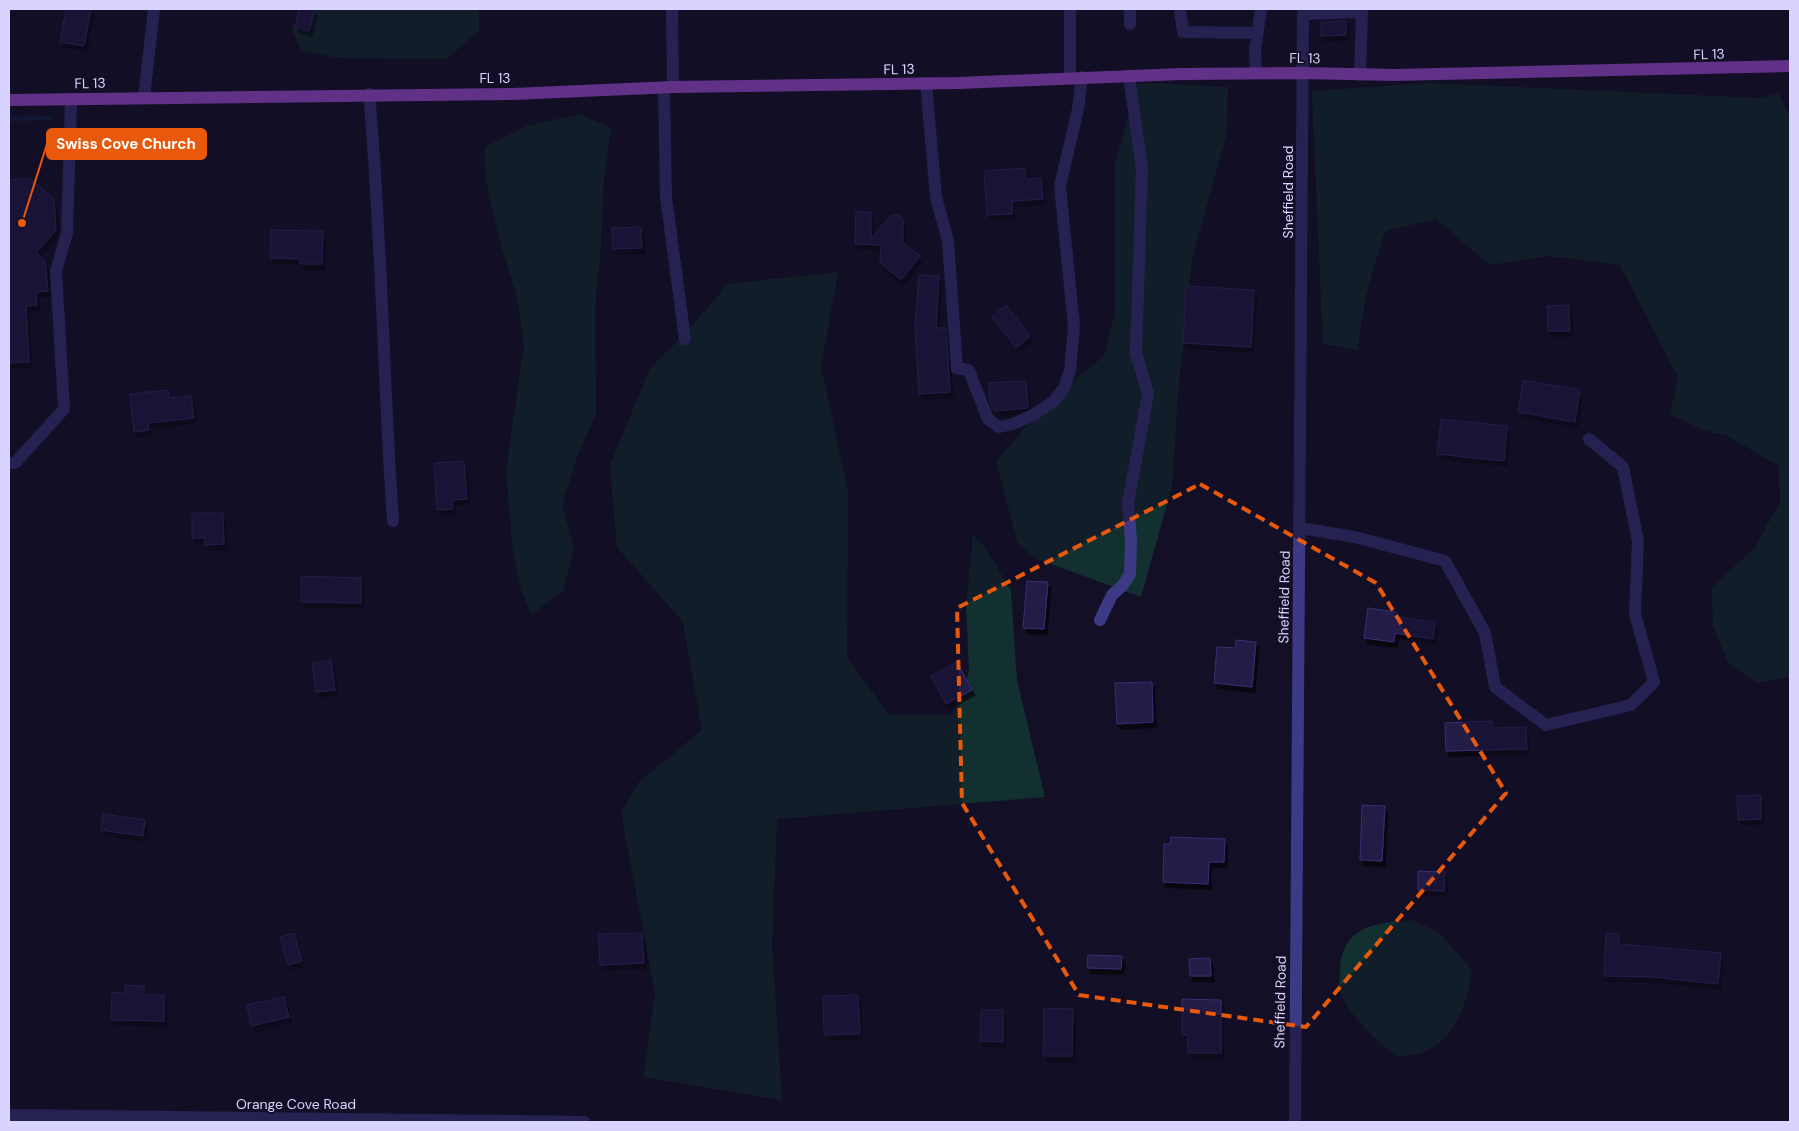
<svg xmlns="http://www.w3.org/2000/svg" width="1799" height="1131" font-family="'DM Sans',sans-serif">
<style>
.green{fill:#12302f}
.lines{fill:none;stroke-linecap:round;stroke-linejoin:round}
.stream{stroke:#0c2248;stroke-width:4.5}
.building{fill:#241b47;stroke:#3b2d73;filter:url(#shadow)}
.minor{stroke:#3d3a85;stroke-width:12}
.major{stroke:#c25bff;stroke-width:12}
.marked{fill:none;stroke:#e8590c;stroke-width:4;stroke-dasharray:10 6;stroke-linejoin:round}
.labels{text-anchor:middle;dominant-baseline:central;stroke-width:4;stroke-linejoin:round;paint-order:stroke}
.street-label{font-size:14px;fill:#d9d4ff;stroke:#130f26}
.leader{fill:none;stroke:#e8590c;stroke-width:2}
.callout-dot{fill:#e8590c;stroke:#130f26;stroke-width:2}
.callout{fill:#e8590c;stroke:#e8590c;stroke-width:2}
.callout-label{font-size:15px;text-anchor:middle;font-weight:bold;fill:#fff}
</style>
<defs>
<filter id="shadow"><feDropShadow dx="3" dy="5.5" stdDeviation="0" flood-color="#0009"/></filter>
</defs>
<rect width="100%" height="100%" fill="#130f26"/>
<g class="green">
<polygon points="306,9 479,9 479,31 446,59 337,58 301,50 292,29"/>
<polygon points="1154,83 1228,87 1226,136 1192,259 1178,393 1172,487 1141,597 1037,559 1018,544 996,462 1045,404 1104,356 1115,313 1115,164 1137,84"/>
<polygon points="1429,83 1757,98 1779,94 1790,117 1790,677 1757,683 1729,664 1713,627 1712,588 1755,547 1780,502 1779,466 1728,436 1703,430 1670,414 1678,377 1620,265 1550,256 1490,265 1436,219 1385,231 1366,294 1357,350 1323,344 1312,91"/>
<polygon points="580,114 611,128 603,189 601,247 595,306 596,413 577,457 562,505 574,548 563,591 531,615 522,590 513,554 506,471 524,345 517,297 501,245 486,181 485,147 527,126"/>
<polygon points="838,272 821,367 848,491 847,658 889,715 953,715 969,672 966,607 973,535 984,546 1011,590 1017,680 1045,797 777,819 772,945 782,1100 644,1077 655,993 621,812 639,782 702,730 683,622 617,547 610,466 650,368 687,332 728,284"/>
<path d="M1412 920 1439 933 1472 970C1466 1013 1447 1059 1396 1056 1375 1039 1352 1018 1340 993 1338 987 1340 977 1340 970 1342 926 1375 923 1412 920Z"/>
</g>
<g class="lines">
<polyline class="stream" points="9,119 52,118"/>
</g>
<g class="building">
<polygon points="66,9 91,9 84,46 60,42"/>
<polygon points="299,9 315,9 309,31 295,27"/>
<polygon points="1346,21 1346,35 1321,36 1321,22"/>
<polygon points="1025,168 1026,179 1041,178 1043,199 1012,201 1012,214 987,215 984,171"/>
<polygon points="30,178 54,199 56,230 36,253 45,261 48,291 36,292 37,305 26,306 29,362 9,363 9,180"/>
<polygon points="856,212 871,212 871,239 891,215 898,215 903,219 903,242 920,256 901,280 880,263 881,245 855,244"/>
<polygon points="641,227 642,248 613,249 612,228"/>
<polygon points="271,230 323,231 322,264 300,264 300,259 270,258"/>
<polygon points="919,275 939,276 936,328 946,328 950,392 919,394 915,327"/>
<polygon points="1186,286 1254,290 1251,347 1183,343"/>
<polygon points="1006,305 1030,336 1016,348 992,317"/>
<polygon points="1569,305 1570,331 1548,331 1547,306"/>
<polygon points="1523,380 1580,390 1575,422 1518,412"/>
<polygon points="1026,381 1028,408 994,411 990,401 989,383"/>
<polygon points="168,390 169,398 191,396 194,418 148,423 149,430 134,432 130,394"/>
<polygon points="1441,419 1507,426 1504,461 1437,454"/>
<polygon points="464,461 467,499 452,500 453,509 437,510 434,463"/>
<polygon points="192,513 223,513 224,544 205,545 205,538 192,538"/>
<polygon points="301,576 361,578 361,603 301,602"/>
<polygon points="1027,581 1048,582 1044,629 1023,628"/>
<polygon points="1368,608 1397,612 1396,617 1435,622 1433,639 1395,633 1394,642 1364,638"/>
<polygon points="1236,640 1256,642 1252,687 1214,683 1217,647 1235,648"/>
<polygon points="331,660 335,690 316,692 312,663"/>
<polygon points="957,662 972,690 946,704 931,676"/>
<polygon points="1152,682 1153,722 1117,724 1115,683"/>
<polygon points="1492,721 1492,728 1526,727 1527,749 1446,751 1445,723"/>
<polygon points="1761,795 1761,819 1738,820 1737,796"/>
<polygon points="1362,805 1385,806 1382,861 1360,860"/>
<polygon points="103,814 145,820 143,836 101,830"/>
<polygon points="1171,837 1225,839 1224,862 1209,862 1208,884 1163,882 1164,844 1170,844"/>
<polygon points="1418,871 1445,872 1444,891 1418,890"/>
<polygon points="294,933 302,961 288,965 280,937"/>
<polygon points="642,933 644,963 600,965 598,934"/>
<polygon points="1606,933 1619,934 1619,944 1721,953 1718,984 1652,977 1604,976"/>
<polygon points="1088,955 1122,956 1121,969 1087,968"/>
<polygon points="1210,958 1211,976 1190,976 1189,959"/>
<polygon points="125,985 144,986 144,995 164,995 164,1021 111,1020 112,992 125,993"/>
<polygon points="858,995 860,1034 824,1035 823,996"/>
<polygon points="284,997 289,1017 251,1026 247,1005"/>
<polygon points="1182,999 1221,1000 1221,1053 1188,1053 1188,1035 1182,1035"/>
<polygon points="1044,1008 1073,1009 1072,1056 1043,1056"/>
<polygon points="981,1010 1003,1010 1003,1042 980,1041"/>
</g>
<g class="lines">
<g class="minor">
<polyline points="672,9 673,87"/>
<polyline points="1130,9 1130,24"/>
<polyline points="1180,9 1183,32 1257,33"/>
<polyline points="1256,73 1255,50 1261,9"/>
<polyline points="1070,78 1070,9"/>
<polyline points="926,83 936,197 948,241 957,368 968,370 970,373 988,419 999,427 1013,424 1033,415 1053,402 1064,388 1070,371 1074,326 1060,186 1078,109 1082,77"/>
<polyline points="664,88 666,197 685,339"/>
<path d="M369 94C382 236 383 379 393 521"/>
<polyline points="144,98 154,9"/>
<polyline points="9,463 15,463 64,409 56,271 67,233 71,99"/>
<polyline points="1300,528 1355,537 1445,561 1485,633 1495,687 1546,725 1631,705 1654,682 1635,614 1638,541 1623,467 1589,439"/>
<polyline points="1100,620 1112,595 1123,585 1130,574 1131,541 1128,503 1148,394 1136,353 1142,169 1129,76"/>
<polyline points="9,1115 584,1122"/>
<polyline points="1295,1122 1303,14 1362,12 1360,75"/>
</g>
<polyline class="major" points="9,100 513,94 673,87 959,83 1182,74 1303,73 1394,75 1790,66"/>
</g>
<path d="M0 0H1799V1131H0ZM1200 484 1376 583 1506 793 1306 1027 1079 995 962 803 957 608Z" fill="#130f26" fill-opacity=".55" fill-rule="evenodd"/>
<path class="marked" d="M1200 484 1376 583 1506 793 1306 1027 1079 995 962 803 957 608Z"/>
<g class="labels">
<g class="street-label">
<text transform="translate(1709 54) rotate(-2)">FL 13</text>
<text transform="translate(1305 58) rotate(1)">FL 13</text>
<text transform="translate(899 69) rotate(-1)">FL 13</text>
<text x="495" y="78">FL 13</text>
<text transform="translate(90 83) rotate(-1)">FL 13</text>
<text transform="translate(1288 192) rotate(-90)">Sheffield Road</text>
<text transform="translate(1284 597) rotate(-89)">Sheffield Road</text>
<text transform="translate(1280 1002) rotate(-89)">Sheffield Road</text>
<text x="296" y="1104">Orange Cove Road</text>
</g>
</g>
<path class="leader" d="M22 223L47 144"/>
<circle class="callout-dot" cx="22" cy="223" r="5"/>
<rect class="callout" x="47" y="129" width="159" height="30" rx="5"/>
<g class="callout-label">
<text x="126" y="149">Swiss Cove Church</text>
</g>
<rect width="1799" height="1131" fill="none" stroke="#d9d4ff" stroke-width="20"/>
</svg>
